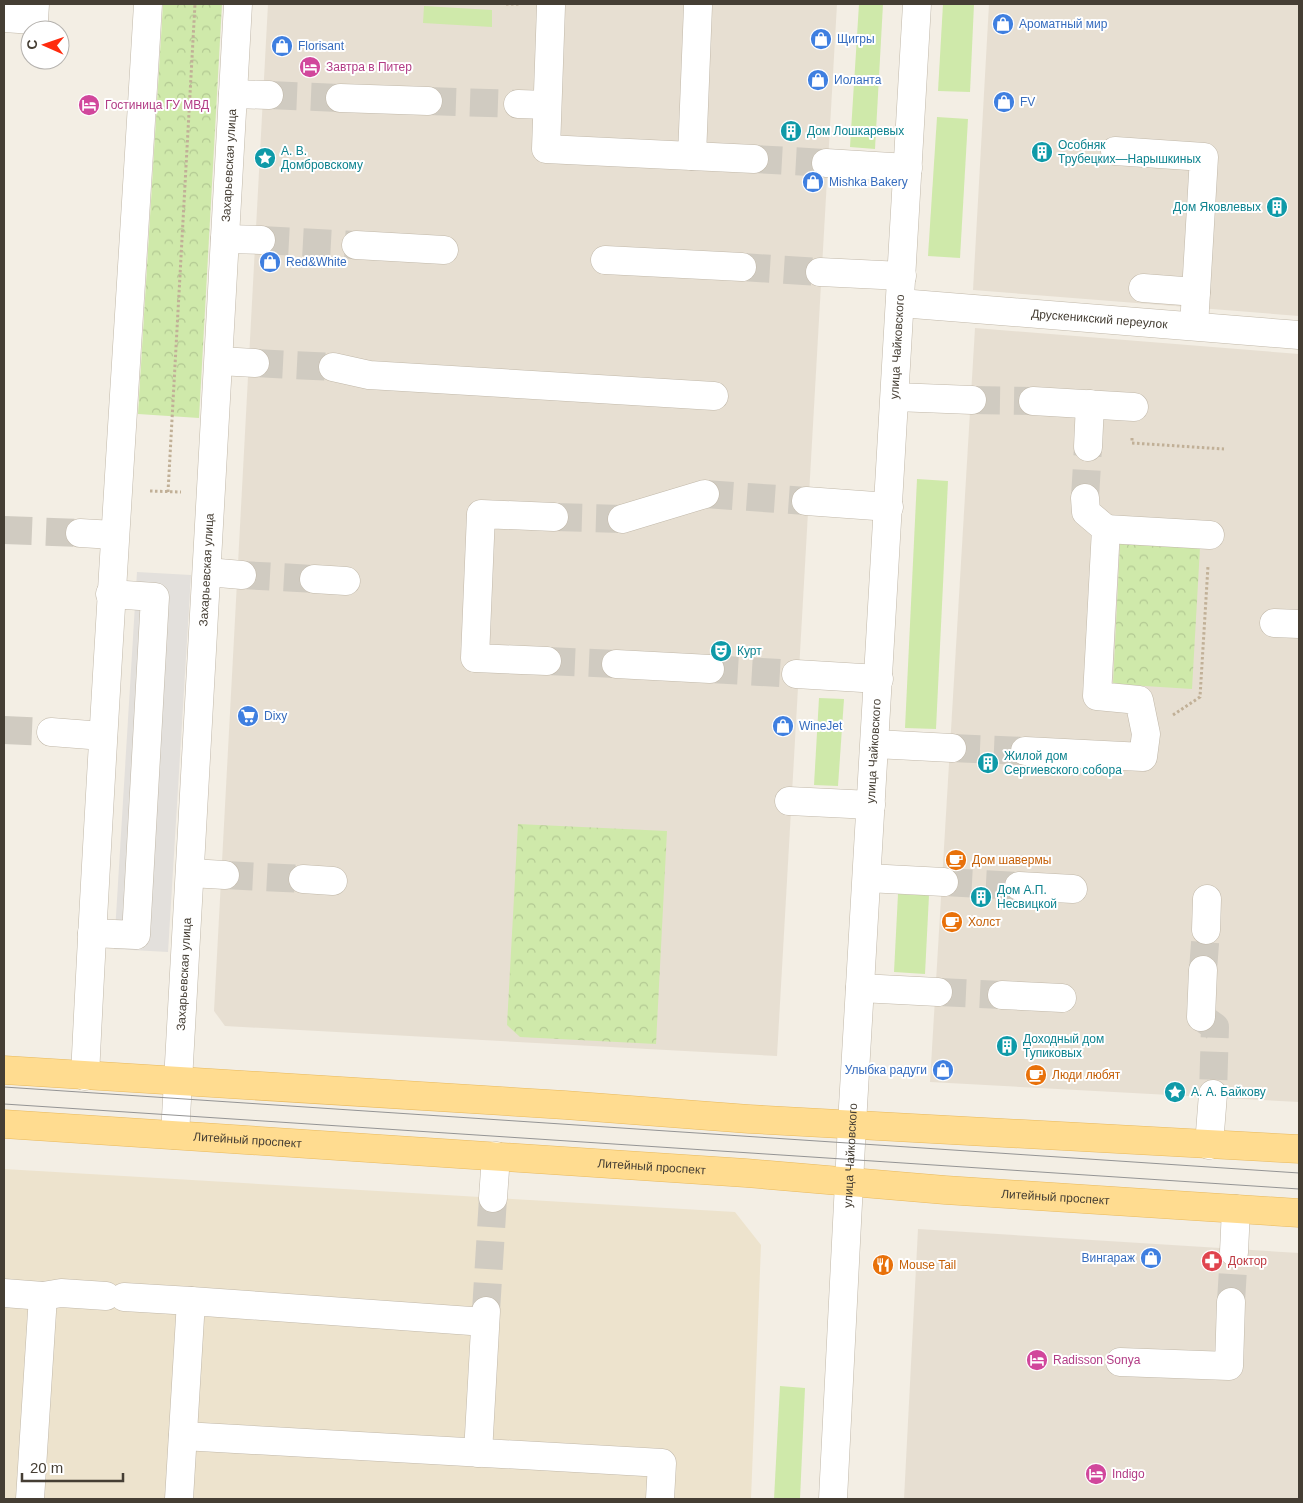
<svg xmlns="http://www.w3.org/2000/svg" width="1303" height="1503" font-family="Helvetica,sans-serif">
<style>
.residential{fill:#e7dfd2}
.education{fill:#ede3cd}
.grass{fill:#cfe9aa}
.park{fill:url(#park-crowns)}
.parking{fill:#e3e0dc}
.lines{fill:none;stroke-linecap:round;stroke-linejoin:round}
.minor-tunnel{stroke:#d0cbc1;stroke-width:28;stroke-dasharray:28 14;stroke-linecap:butt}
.minor-casing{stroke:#c1b8a9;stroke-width:29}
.major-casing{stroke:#e8b95d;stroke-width:29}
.path{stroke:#c1b097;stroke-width:3;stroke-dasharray:2.5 2.5;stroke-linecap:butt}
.minor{stroke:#fff;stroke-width:28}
.major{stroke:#ffdc90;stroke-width:28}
.tram{stroke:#949494;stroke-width:1}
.labels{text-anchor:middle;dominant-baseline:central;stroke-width:4;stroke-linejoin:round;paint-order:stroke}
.shop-label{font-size:12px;fill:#366cbe;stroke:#fff;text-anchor:start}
.hotel-label{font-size:12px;fill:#b23c85;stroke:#fff;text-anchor:start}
.culture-label{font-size:12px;fill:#0d838f;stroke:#fff;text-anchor:start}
.street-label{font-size:12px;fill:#453e34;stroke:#fff}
.food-label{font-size:12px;fill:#c56008;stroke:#fff;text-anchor:start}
.health-label{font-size:12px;fill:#be3a42;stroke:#fff;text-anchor:start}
</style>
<defs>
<pattern id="park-crowns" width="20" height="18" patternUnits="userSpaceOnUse" patternTransform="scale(1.25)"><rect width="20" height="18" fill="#cfe9aa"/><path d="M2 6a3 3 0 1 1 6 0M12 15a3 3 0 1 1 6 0" fill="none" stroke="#b3c993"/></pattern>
</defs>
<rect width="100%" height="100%" fill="#f3eee4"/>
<g class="residential">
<polygon points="268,4 837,4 777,1056 225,1026 214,1011"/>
<polygon points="989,4 1299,4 1299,316 973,290"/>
<polygon points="975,328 1299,354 1299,1102 930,1082"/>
<polygon points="918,1229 1299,1253 1299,1499 904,1499"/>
</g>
<polygon class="education" points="4,1169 735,1212 761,1245 751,1499 4,1499"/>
<g class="grass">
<polygon points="859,4 883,4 875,149 850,147"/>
<polygon points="943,4 974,4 970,92 938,91"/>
<polygon points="424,6 492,10 492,27 423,23"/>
<polygon points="937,117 968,119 960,258 928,256"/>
<polygon points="917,479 948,481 936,729 905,728"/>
<polygon points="819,698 844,699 838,786 814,785"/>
<polygon points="898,894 929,895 925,974 894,972"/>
<polygon points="780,1386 805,1388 800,1499 774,1499"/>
</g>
<g class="park">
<polygon points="163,4 222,4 199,418 138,414"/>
<polygon points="1120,544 1200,548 1192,689 1113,684"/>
<polygon points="518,824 667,831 656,1044 520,1037 507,1025"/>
</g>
<polygon class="parking" points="137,572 191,575 168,952 114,949"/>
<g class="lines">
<g class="minor-tunnel">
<polyline points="269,95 340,98"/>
<polyline points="428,101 518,104"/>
<polyline points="754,159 826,163"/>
<polyline points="261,240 356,245"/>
<polyline points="742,267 820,272"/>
<polyline points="255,363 333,367"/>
<polyline points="972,400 1033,401"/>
<polyline points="705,494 806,501"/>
<polyline points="1085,498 1088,447"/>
<polyline points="554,517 622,519"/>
<polyline points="4,530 80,533"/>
<polyline points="242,575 314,579"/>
<polyline points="547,661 616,664"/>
<polyline points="710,669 796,674"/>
<polyline points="4,730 51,732"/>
<polyline points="952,748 1025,751"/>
<polyline points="225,875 303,879"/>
<polyline points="944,882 1019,886"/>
<polyline points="1203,970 1206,930"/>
<polyline points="938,992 1002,995"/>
<polyline points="1201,1017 1215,1027 1213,1094"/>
<polyline points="1231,1302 1234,1252"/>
<polyline points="486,1311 493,1198"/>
</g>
<g class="minor-casing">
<g id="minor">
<polyline points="551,6 546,149 754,159"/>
<polyline points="4,18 34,20 35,4"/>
<polyline points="233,94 269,95"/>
<polyline points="340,98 428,101"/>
<polyline points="518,104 547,105"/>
<polyline points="1115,151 1204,157 1194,326"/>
<polyline points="692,156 698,6"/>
<polyline points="826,163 908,168"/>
<polyline points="225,239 261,240"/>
<polyline points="356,245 444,250"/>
<polyline points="605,260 742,267"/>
<polyline points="820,272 902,276"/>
<polyline points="1143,288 1196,292"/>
<path id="s1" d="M900 303 1299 335"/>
<polyline points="219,361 255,363"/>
<polyline points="333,367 369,375 714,396"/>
<polyline points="895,397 972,400"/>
<polyline points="1033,401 1134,407"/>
<polyline points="1088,447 1090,404"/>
<polyline points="806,501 889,507"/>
<polyline points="622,519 705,494"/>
<polyline points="1106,529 1210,535"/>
<polyline points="80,533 114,535"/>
<polyline points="207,572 242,575"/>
<polyline points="314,579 346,581"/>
<polyline points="1274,623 1299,624"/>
<polyline points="547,661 475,658 481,514 554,517"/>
<polyline points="616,664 710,669"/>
<polyline points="796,674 879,679"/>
<polyline points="51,732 103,736"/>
<polyline points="875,744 952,748"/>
<polyline points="1025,751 1143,757 1146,734 1139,700 1097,696 1106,529 1086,512 1085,498"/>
<polyline points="789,801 871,805"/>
<polyline points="190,873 225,875"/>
<polyline points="867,878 944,882"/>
<polyline points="303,879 333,881"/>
<polyline points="1019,886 1073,889"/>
<polyline points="1206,930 1207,899"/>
<polyline points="92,933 136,935 155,597 110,594"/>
<polyline points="860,988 938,992"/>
<polyline points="1002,995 1062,998"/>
<polyline points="1201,1017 1203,970"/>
<path d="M85 1076C102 718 127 361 148 4"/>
<path id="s2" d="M175 1135 238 4"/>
<polyline points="1209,1145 1213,1094"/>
<polyline points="493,1198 496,1156"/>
<polyline points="1234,1252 1236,1209"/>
<polyline points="4,1293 43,1296 30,1499"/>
<polyline points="43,1296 61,1293 106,1296"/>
<polyline points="124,1297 191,1301"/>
<polyline points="1120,1362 1229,1366 1231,1302"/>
<polyline points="183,1436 662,1463 660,1499"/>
<polyline points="478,1453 486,1311"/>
<polyline points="179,1499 191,1301 485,1322"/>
<path id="s3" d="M833 1499 852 1124 917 4"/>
</g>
</g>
<g class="major-casing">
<g id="major">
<polyline points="4,1070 565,1105 749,1119 1299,1149"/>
<path id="s4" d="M4 1124 746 1173 945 1190 1299 1213"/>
</g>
</g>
<g class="path">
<polyline points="506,4 521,4"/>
<polyline points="1132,438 1132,443 1224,449"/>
<polyline points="150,491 181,492"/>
<polyline points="168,492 195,4"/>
<polyline points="1173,715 1200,697 1208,566"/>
</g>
<use href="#minor" class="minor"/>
<use href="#major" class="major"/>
<g class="tram">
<polyline points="4,1087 1299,1173"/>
<polyline points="4,1104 1299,1189"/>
</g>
</g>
<defs>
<g id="shop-disc" transform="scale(1.125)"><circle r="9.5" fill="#3f7fe0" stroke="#fff"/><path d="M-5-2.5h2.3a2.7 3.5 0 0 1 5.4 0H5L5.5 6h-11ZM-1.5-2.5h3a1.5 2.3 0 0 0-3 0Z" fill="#fff"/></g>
<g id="hotel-disc" transform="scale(1.125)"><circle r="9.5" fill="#d1479c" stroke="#fff"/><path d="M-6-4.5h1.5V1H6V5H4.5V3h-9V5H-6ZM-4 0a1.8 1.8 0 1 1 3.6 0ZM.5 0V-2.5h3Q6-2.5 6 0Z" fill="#fff"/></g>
<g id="building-disc" transform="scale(1.125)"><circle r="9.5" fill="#0f9aa8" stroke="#fff"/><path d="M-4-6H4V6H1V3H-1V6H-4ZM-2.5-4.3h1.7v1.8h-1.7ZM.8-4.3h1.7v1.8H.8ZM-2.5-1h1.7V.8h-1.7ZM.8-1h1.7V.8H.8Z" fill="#fff"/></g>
<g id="sight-disc" transform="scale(1.125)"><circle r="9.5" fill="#0f9aa8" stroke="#fff"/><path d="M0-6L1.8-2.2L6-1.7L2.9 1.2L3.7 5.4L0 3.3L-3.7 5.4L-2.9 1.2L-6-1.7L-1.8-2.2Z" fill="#fff"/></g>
<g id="theatre-disc" transform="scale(1.125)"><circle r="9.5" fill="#0f9aa8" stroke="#fff"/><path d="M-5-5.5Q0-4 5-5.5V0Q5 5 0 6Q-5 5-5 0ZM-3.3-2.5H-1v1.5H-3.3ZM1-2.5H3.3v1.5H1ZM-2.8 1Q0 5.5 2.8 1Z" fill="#fff"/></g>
<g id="supermarket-disc" transform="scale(1.125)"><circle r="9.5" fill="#3f7fe0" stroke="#fff"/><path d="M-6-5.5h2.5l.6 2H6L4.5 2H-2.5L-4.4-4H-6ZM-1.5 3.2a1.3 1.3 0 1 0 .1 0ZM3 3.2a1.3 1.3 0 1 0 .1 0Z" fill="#fff"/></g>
<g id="cafe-disc" transform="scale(1.125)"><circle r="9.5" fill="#e8710a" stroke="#fff"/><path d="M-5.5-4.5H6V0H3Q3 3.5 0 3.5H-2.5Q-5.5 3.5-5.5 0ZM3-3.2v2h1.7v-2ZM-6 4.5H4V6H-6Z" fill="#fff"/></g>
<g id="pharmacy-disc" transform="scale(1.125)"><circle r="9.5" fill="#e0444e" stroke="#fff"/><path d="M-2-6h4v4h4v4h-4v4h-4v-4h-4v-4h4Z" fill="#fff"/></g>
<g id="restaurant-disc" transform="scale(1.125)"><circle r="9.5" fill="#e8710a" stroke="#fff"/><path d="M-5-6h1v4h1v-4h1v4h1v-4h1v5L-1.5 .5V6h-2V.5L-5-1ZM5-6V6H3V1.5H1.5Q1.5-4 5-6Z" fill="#fff"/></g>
</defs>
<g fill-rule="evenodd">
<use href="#shop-disc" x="1003" y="24"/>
<use href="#shop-disc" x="821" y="39"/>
<use href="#shop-disc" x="282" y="46"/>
<use href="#hotel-disc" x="310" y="67"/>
<use href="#shop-disc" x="818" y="80"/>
<use href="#shop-disc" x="1004" y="102"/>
<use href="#hotel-disc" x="89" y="105"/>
<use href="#building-disc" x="791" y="131"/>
<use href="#building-disc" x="1042" y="152"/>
<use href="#sight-disc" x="265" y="158"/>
<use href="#shop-disc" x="813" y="182"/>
<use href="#building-disc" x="1277" y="207"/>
<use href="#shop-disc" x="270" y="262"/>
<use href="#theatre-disc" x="721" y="651"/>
<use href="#supermarket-disc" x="248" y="716"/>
<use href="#shop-disc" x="783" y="726"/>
<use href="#building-disc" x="988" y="763"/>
<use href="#cafe-disc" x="956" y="860"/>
<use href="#building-disc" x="981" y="897"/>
<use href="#cafe-disc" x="952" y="922"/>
<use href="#building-disc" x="1007" y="1046"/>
<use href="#shop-disc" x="943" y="1070"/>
<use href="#cafe-disc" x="1036" y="1075"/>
<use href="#sight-disc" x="1175" y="1092"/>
<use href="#shop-disc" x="1151" y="1258"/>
<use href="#pharmacy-disc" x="1212" y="1261"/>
<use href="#restaurant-disc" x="883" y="1265"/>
<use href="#hotel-disc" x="1037" y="1360"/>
<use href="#hotel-disc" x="1096" y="1474"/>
</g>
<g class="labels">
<g class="shop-label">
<text x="1019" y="24">Ароматный мир</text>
<text x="837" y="39">Щигры</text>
<text x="298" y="46">Florisant</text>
<text x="834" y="80">Иоланта</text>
<text x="1020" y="102">FV</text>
<text x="829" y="182">Mishka Bakery</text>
<text x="286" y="262">Red&amp;White</text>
<text x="264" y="716">Dixy</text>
<text x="799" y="726">WineJet</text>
<text x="927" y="1070" text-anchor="end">Улыбка радуги</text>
<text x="1135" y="1258" text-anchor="end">Вингараж</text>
</g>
<g class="hotel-label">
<text x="326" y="67">Завтра в Питер</text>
<text x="105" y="105">Гостиница ГУ МВД</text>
<text x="1053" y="1360">Radisson Sonya</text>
<text x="1112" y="1474">Indigo</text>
</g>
<g class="culture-label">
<text x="807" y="131">Дом Лошкаревых</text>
<text x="1058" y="145">Особняк<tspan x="1058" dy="14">Трубецких—Нарышкиных</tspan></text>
<text x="281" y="151">А. В.<tspan x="281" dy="14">Домбровскому</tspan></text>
<text x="1261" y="207" text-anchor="end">Дом Яковлевых</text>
<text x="737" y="651">Курт</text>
<text x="1004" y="756">Жилой дом<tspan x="1004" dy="14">Сергиевского собора</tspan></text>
<text x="997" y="890">Дом А.П.<tspan x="997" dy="14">Несвицкой</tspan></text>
<text x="1023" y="1039">Доходный дом<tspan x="1023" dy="14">Тупиковых</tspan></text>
<text x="1191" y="1092">А. А. Байкову</text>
</g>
<g class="street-label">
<text stroke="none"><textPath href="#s2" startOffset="971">Захарьевская улица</textPath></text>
<text stroke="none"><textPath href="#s1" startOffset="200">Друскеникский переулок</textPath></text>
<text stroke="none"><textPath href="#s3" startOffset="1154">улица Чайковского</textPath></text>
<text stroke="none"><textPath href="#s2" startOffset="566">Захарьевская улица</textPath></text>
<text stroke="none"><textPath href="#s3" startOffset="749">улица Чайковского</textPath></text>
<text stroke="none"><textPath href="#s2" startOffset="161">Захарьевская улица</textPath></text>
<text stroke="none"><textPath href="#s4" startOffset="244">Литейный проспект</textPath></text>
<text stroke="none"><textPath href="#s3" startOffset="344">улица Чайковского</textPath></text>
<text stroke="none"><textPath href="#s4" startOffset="649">Литейный проспект</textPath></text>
<text stroke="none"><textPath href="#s4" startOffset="1054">Литейный проспект</textPath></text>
</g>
<g class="food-label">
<text x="972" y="860">Дом шавермы</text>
<text x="968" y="922">Холст</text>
<text x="1052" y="1075">Люди любят</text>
<text x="899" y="1265">Mouse Tail</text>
</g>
<g class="health-label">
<text x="1228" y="1261">Доктор</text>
</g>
</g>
<rect width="1303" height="1503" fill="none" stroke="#453e34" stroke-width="10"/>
<g transform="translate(45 45) rotate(272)"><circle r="24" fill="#ffffff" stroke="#b5b2ae"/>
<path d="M0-4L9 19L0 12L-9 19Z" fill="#ff2b0e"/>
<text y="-8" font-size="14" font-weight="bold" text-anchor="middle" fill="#453e34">С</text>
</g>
<path d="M22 1473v8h101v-8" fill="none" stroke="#453e34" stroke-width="2.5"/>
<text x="30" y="1473" font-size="15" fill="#453e34" stroke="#ffffff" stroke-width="4" paint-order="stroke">20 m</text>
</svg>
